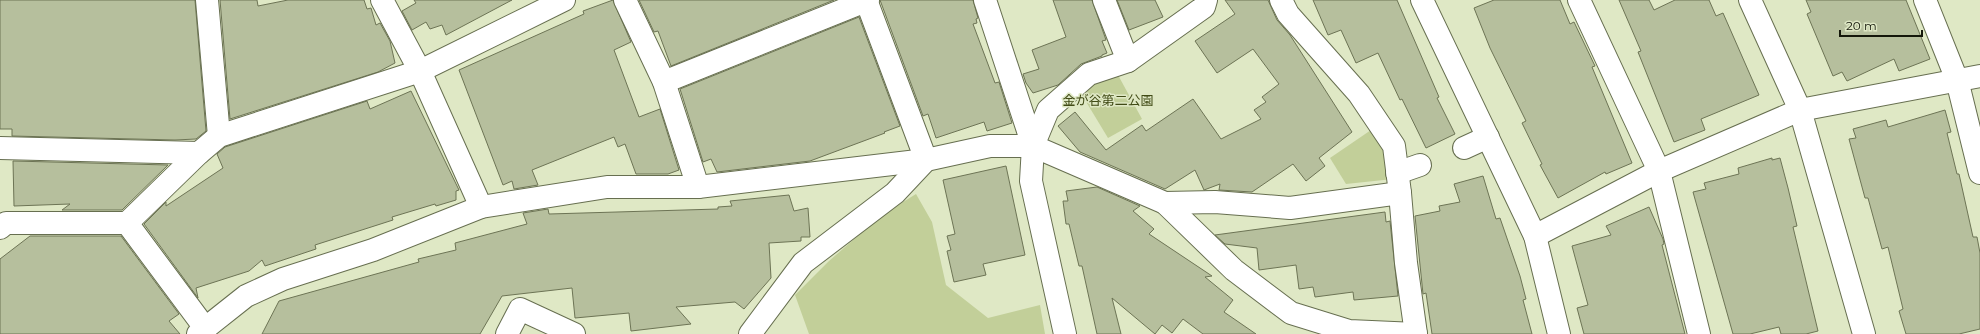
<svg xmlns="http://www.w3.org/2000/svg" width="1980" height="334" font-family="Montserrat,'Noto Sans JP',sans-serif">
<style>
.green{fill:#c2cf99}
.building{fill:#b6bf9d;stroke:#6d7455}
.lines{fill:none;stroke-linecap:round;stroke-linejoin:round}
.minor-casing{stroke:#676f50;stroke-width:24}
.tertiary-casing{stroke:#676f50;stroke-width:24}
.minor{stroke:#fff;stroke-width:22}
.tertiary{stroke:#fff;stroke-width:22}
.labels{text-anchor:middle;dominant-baseline:central;stroke-width:3;stroke-linejoin:round;paint-order:stroke}
.park-label{font-size:13px;fill:#414b16;stroke:#dfe8c5}
</style>
<rect width="100%" height="100%" fill="#dfe8c5"/>
<g class="green">
<polygon points="1118,75 1142,119 1108,138 1082,95 1098,81"/>
<polygon points="1374,128 1387,150 1393,179 1346,184 1330,158"/>
<polygon points="916,194 932,222 946,285 988,318 1040,305 1045,334 809,334 795,295 829,261 882,215"/>
</g>
<g class="building">
<polygon points="0,0 195,0 206,131 196,139 175,140 12,136 12,129 0,129"/>
<polygon points="220,0 257,0 258,6 288,0 364,0 367,9 371,8 376,25 380,23 390,41 395,63 378,72 230,119"/>
<polygon points="414,0 512,0 446,35 442,25 430,29 426,22 412,30 402,11 416,3"/>
<polygon points="613,0 631,42 614,50 639,117 660,109 679,170 668,174 636,174 625,144 618,147 614,137 532,170 538,185 514,189 512,181 503,185 459,70 584,14 583,11"/>
<polygon points="639,0 834,0 671,66 658,31 654,32"/>
<polygon points="880,0 973,0 978,18 976,19 977,23 973,24 995,83 999,82 1012,123 987,131 984,122 936,138 928,114 923,116"/>
<polygon points="1053,0 1092,0 1106,40 1102,41 1107,53 1102,55 1102,56 1081,64 1058,85 1033,93 1026,83 1023,74 1039,69 1032,50 1066,37"/>
<polygon points="1117,0 1155,0 1163,17 1129,30"/>
<polygon points="1225,0 1268,0 1277,20 1290,35 1352,132 1319,158 1325,166 1306,181 1293,164 1252,192 1219,190 1220,184 1204,190 1195,170 1165,189 1080,152 1058,126 1075,112 1106,150 1142,125 1146,131 1193,99 1221,139 1261,119 1254,110 1266,102 1262,97 1279,84 1253,49 1217,73 1195,41 1235,14"/>
<polygon points="1313,0 1397,0 1439,97 1437,98 1455,134 1426,148 1402,99 1400,100 1378,53 1356,63 1341,30 1328,35"/>
<polygon points="1494,0 1560,0 1570,24 1574,22 1595,66 1592,67 1632,163 1606,174 1605,172 1558,198 1540,165 1542,164 1522,123 1526,121 1490,48 1474,8"/>
<polygon points="1619,0 1649,0 1654,10 1675,0 1709,0 1716,16 1723,13 1759,95 1701,119 1705,130 1674,142 1638,52 1641,51"/>
<polygon points="1806,0 1906,0 1930,59 1899,71 1894,59 1847,81 1842,72 1833,76 1807,14 1811,12"/>
<polygon points="859,17 900,126 884,132 885,133 810,161 717,172 711,159 703,162 680,89"/>
<polygon points="411,91 459,190 456,191 456,200 436,206 435,204 392,217 393,220 315,245 316,249 265,266 262,260 249,271 196,288 198,298 144,224 166,202 166,206 223,168 217,154 225,147 367,101 370,109"/>
<polygon points="1945,110 1951,132 1947,133 1957,174 1959,174 1973,237 1977,237 1980,253 1980,329 1959,334 1906,334 1899,311 1903,309 1888,247 1882,249 1868,198 1865,198 1849,139 1856,138 1853,129 1886,120 1888,127"/>
<polygon points="1772,158 1772,160 1780,158 1788,188 1797,226 1793,227 1818,331 1806,334 1781,334 1779,327 1750,334 1733,334 1693,192 1706,189 1704,183 1739,174 1738,168"/>
<polygon points="13,161 168,165 122,210 62,210 70,204 14,206"/>
<polygon points="1006,166 1025,255 983,264 986,275 954,282 947,251 951,250 947,236 955,234 943,180"/>
<polygon points="1483,176 1496,219 1500,218 1520,276 1526,299 1523,300 1532,334 1432,334 1426,293 1423,294 1415,216 1440,211 1439,206 1460,202 1454,184"/>
<polygon points="1097,187 1140,206 1133,211 1154,229 1149,234 1212,276 1205,277 1233,300 1224,312 1256,334 1203,334 1183,319 1172,333 1162,325 1155,334 1112,298 1121,334 1097,334 1082,266 1079,266 1069,224 1066,224 1063,201 1068,201 1066,191"/>
<polygon points="789,195 794,211 808,208 810,237 801,237 801,241 769,243 771,278 744,309 735,302 676,307 691,324 631,331 629,313 575,318 572,288 502,296 480,334 262,334 279,301 419,262 418,259 456,250 455,243 527,224 523,213 548,209 549,214 718,209 718,207 732,206 730,201"/>
<polygon points="1649,207 1663,239 1664,244 1662,245 1685,334 1584,334 1577,308 1588,305 1572,246 1611,235 1606,226"/>
<polygon points="1385,212 1386,222 1390,221 1398,296 1354,300 1353,292 1315,297 1313,287 1299,289 1296,265 1259,270 1257,248 1225,244 1215,235"/>
<polygon points="30,236 121,236 179,314 169,321 180,334 0,334 0,259"/>
</g>
<g class="lines">
<g class="minor-casing">
<g id="minor">
<polyline points="207,0 219,136"/>
<polyline points="382,0 420,71 481,207"/>
<polyline points="625,0 664,82 698,187"/>
<polyline points="985,0 1033,146 1165,203 1215,202 1290,208 1400,193"/>
<polyline points="1104,0 1128,61"/>
<polyline points="1281,0 1288,14 1359,94 1394,146 1400,193 1406,263 1416,334"/>
<polyline points="1422,0 1535,236 1559,334"/>
<polyline points="1579,0 1659,171 1699,334"/>
<polyline points="1925,0 1957,80 1980,173"/>
<polyline points="664,82 868,0"/>
<polyline points="1033,146 1031,181 1065,334"/>
<polyline points="0,148 199,153 219,136 420,71 564,0"/>
<polyline points="1464,148 1488,137"/>
<polyline points="1397,173 1420,165"/>
<polyline points="1165,203 1234,270 1291,313 1349,331 1416,334"/>
<polyline points="127,223 199,153"/>
<polyline points="0,228 6,223 127,223 205,328"/>
<polyline points="1535,236 1659,171 1800,110 1980,76"/>
<polyline points="198,334 246,296 283,279 373,250 481,207 607,187 698,187 926,160 990,146 1033,146 1048,110 1089,74 1128,61 1204,7 1206,0"/>
<polyline points="507,334 520,309 574,334"/>
<polyline points="750,334 803,263 895,193 926,160 866,0"/>
</g>
</g>
<g class="tertiary-casing">
<polyline id="tertiary" points="1750,0 1800,110 1864,334"/>
</g>
<use href="#minor" class="minor"/>
<use href="#tertiary" class="tertiary"/>
</g>
<g class="labels">
<g class="park-label">
<text x="1108" y="100">金が谷第二公園</text>
</g>
</g>
<path d="M1840 30v6h82v-6" fill="none" stroke="#14170a" stroke-width="2"/>
<text x="1846" y="30" font-size="12" fill="#14170a" stroke="#dfe8c5" stroke-width="3" paint-order="stroke">20 m</text>
</svg>
